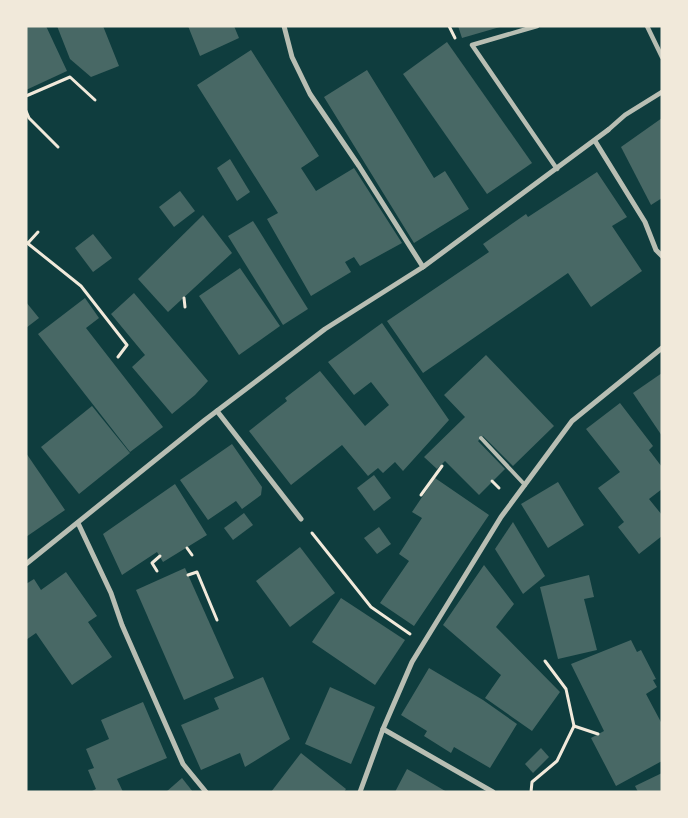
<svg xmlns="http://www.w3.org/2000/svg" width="688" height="818" font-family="'Public Sans',sans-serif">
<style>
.building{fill:#486865}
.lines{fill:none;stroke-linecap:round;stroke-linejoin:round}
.path{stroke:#f1e9da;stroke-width:3}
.service{stroke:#b8beb3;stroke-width:4}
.pedestrian{stroke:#b8beb3;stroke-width:4.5}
.minor{stroke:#b8beb3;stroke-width:5}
</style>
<rect width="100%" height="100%" fill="#0f3d3e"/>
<g class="building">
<polygon points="26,26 46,26 67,71 26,90"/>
<polygon points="57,26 103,26 119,66 91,77 70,59"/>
<polygon points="188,26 234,26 239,38 200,56"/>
<polygon points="458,26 500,26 500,27 462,38"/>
<polygon points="447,42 532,163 487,194 403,74"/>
<polygon points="251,50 319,156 301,168 316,191 354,168 402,243 360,266 354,257 345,262 351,272 311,296 267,219 278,213 197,85"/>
<polygon points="367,70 434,178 445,171 469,209 414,243 324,97"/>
<polygon points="662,118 662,198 651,205 621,147"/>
<polygon points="230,159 250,192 237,201 217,168"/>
<polygon points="597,172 627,217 612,226 642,271 591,307 568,273 423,373 387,321 489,252 483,244 526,214 528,217"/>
<polygon points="180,191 195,211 174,227 159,207"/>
<polygon points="203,215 232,253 168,312 138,279"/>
<polygon points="253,221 308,309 283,325 228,236"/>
<polygon points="93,234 112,258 93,272 75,248"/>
<polygon points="240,268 280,326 239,355 199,296"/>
<polygon points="134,293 208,381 195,395 172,414 132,367 145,355 111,314"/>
<polygon points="85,298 99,318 86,328 163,427 130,452 38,334"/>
<polygon points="26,302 39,318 26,328"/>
<polygon points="382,323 449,420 403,471 395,462 383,473 378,468 368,476 342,445 291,485 249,431 287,401 285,398 320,371 365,426 389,405 371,382 354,395 328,362"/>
<polygon points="486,355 554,426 513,466 483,436 478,441 505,469 479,495 445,461 437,469 424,457 465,417 444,395"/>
<polygon points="662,373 662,436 633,393"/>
<polygon points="620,403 653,446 649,450 662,467 662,489 649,499 662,515 662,536 639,554 618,527 624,522 598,488 620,472 586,429"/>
<polygon points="92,406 130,453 79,494 41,447"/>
<polygon points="232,444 262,487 261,495 242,509 236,501 208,520 180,480"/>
<polygon points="26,453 65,510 26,537"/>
<polygon points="374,475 391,498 374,511 357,488"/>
<polygon points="435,478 489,515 414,626 380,603 409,561 399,554 422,518 412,512"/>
<polygon points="558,482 584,525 548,548 521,504"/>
<polygon points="175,484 207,535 163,562 157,552 122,575 103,534"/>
<polygon points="244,513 253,525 233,540 224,528"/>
<polygon points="513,522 545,576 523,594 495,549"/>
<polygon points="379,527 391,544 377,554 364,538"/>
<polygon points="300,547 335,593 290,627 256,581"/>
<polygon points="484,565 514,604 496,627 560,692 532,731 485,698 501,675 443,625"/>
<polygon points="185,568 234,678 184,700 136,590"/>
<polygon points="66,572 97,616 88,622 112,657 72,685 36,633 26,640 26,584 34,579 41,590"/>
<polygon points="589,575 594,597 584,599 597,650 558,659 540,587"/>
<polygon points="341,598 405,640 375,685 312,642"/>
<polygon points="631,640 637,652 641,650 656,679 653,680 657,687 646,694 662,724 662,761 616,786 591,738 604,731 571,664"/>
<polygon points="429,668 483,700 517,724 490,768 454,747 451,753 424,736 427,731 401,715"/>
<polygon points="263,677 290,739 245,767 240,753 201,770 181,725 219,709 214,698"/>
<polygon points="330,687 375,707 351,764 305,744"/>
<polygon points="143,702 167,758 117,779 123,792 90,792 96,789 88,770 94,768 86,749 109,739 101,720"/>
<polygon points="541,748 549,757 533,773 525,764"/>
<polygon points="301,753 346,789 344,792 271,792"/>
<polygon points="407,769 416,774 447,792 395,792"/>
<polygon points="662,773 662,792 638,792 635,786"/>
<polygon points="182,778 193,792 166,792"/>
</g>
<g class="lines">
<g class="path">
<polyline points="449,26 455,38"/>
<polyline points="26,96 70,77 95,100"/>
<polyline points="26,111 29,118 58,147"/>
<polyline points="26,242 81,286 127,345 118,357"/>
<polyline points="28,243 38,232"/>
<polyline points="184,298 185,307"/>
<polyline points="492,481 499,488"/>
<polyline points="421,495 442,466"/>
<polyline points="312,533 371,607 410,634"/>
<polyline points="187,548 192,555"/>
<polyline points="157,571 152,563 160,556"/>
<polyline points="188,575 197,572 217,620"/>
<polyline points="545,661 566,689 574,726"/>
<polyline points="531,792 532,782 557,761 574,726 598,734"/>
</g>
<polyline class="service" points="481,438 525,485"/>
<g class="pedestrian">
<polyline points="537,26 472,45 557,169"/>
<polyline points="647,26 662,57"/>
<polyline points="608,130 625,115 662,92"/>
</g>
<g class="minor">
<polyline points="284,26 292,57 310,94 359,166 423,267"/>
<polyline points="595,141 645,222 656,250 662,256"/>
<polyline points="217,411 301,519"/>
<polyline points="78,523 111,593 122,625 183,764 206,792"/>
<polyline points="26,564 205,420 325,329 423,267 608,130"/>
<polyline points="383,729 493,792"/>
<polyline points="360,792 383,729 412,662 501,517 572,421 662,348"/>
</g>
</g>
<rect width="688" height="818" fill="none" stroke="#f1e9da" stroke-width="55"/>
</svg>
